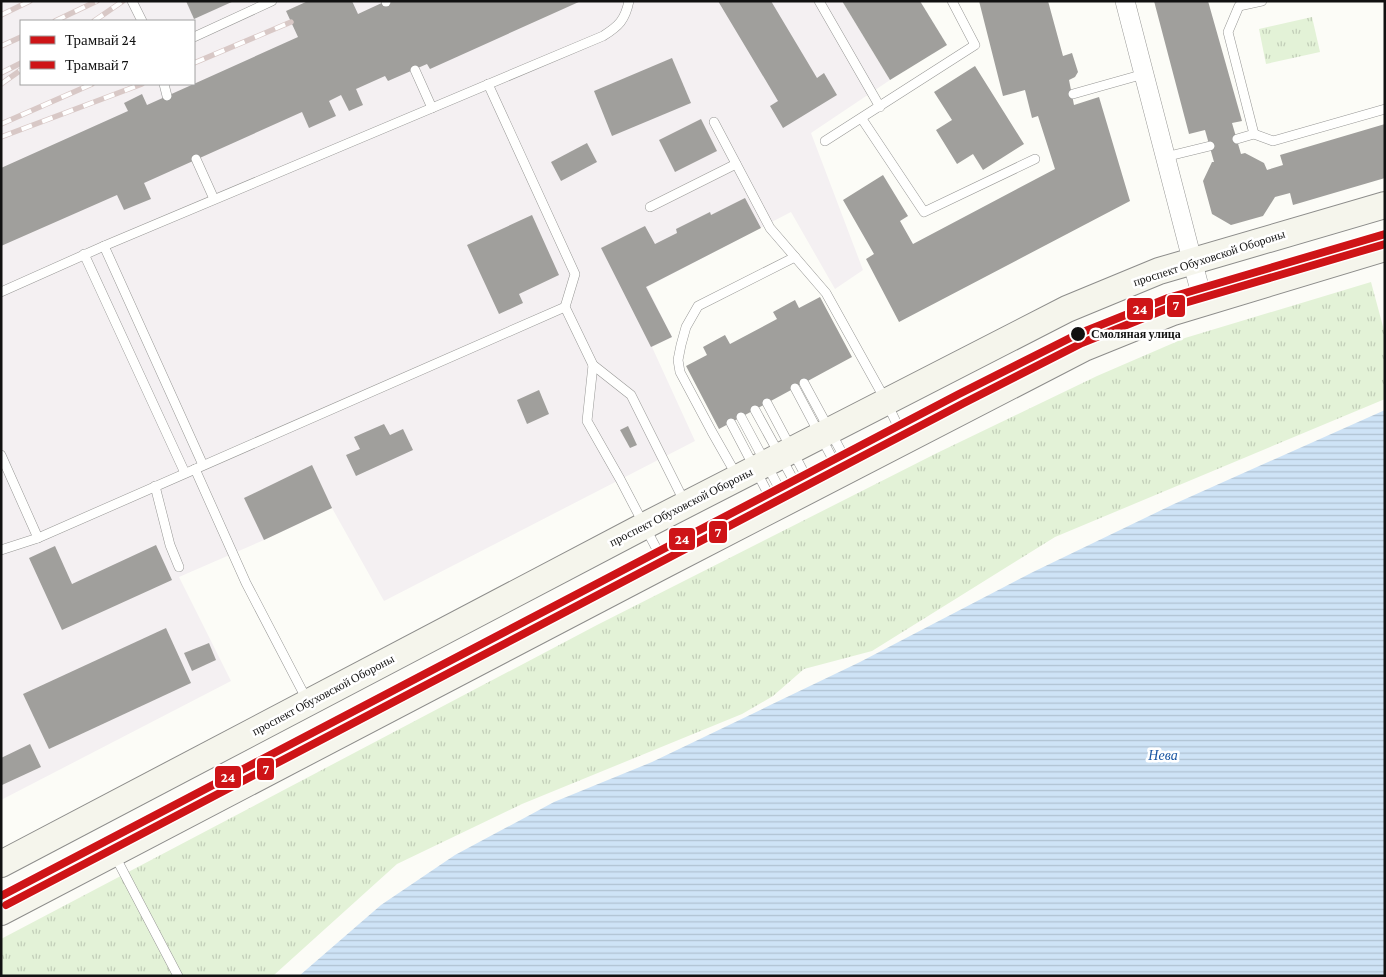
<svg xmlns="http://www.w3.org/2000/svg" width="1386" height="977" font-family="'Crimson Pro',serif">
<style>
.industrial{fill:#f4f0f2;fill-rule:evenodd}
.grass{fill:url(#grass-tufts)}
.water{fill:url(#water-rules)}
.building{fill:#a09f9c}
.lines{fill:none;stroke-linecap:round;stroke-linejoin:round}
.service-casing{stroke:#979795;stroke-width:10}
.minor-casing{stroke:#979795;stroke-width:20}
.secondary-casing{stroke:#8d8d8b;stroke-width:28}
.service{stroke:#fffffe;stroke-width:9}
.minor{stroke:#fffffe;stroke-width:19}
.secondary{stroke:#f5f5ec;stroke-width:26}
.rail-casing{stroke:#d8c8c6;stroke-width:5.5}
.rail{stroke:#fff;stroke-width:4;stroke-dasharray:11;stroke-linecap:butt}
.tram-1-casing{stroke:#fff;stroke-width:11}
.tram-2-casing{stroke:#fff;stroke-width:11}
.tram-1{stroke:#ce1417;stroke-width:8}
.tram-2{stroke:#ce1417;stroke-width:8}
.stop-dot{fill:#111;stroke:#fff;stroke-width:2}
.labels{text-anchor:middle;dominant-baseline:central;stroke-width:5;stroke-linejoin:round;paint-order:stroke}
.street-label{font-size:12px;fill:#111;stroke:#fff}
.stop-label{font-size:12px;font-weight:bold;fill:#111;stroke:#fff;text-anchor:start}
.water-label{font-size:14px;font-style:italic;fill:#1a56a2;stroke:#fff}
.line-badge{stroke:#fff;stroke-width:2}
.badge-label{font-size:14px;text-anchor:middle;font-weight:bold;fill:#fff}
</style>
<defs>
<pattern id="grass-tufts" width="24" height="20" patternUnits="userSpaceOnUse" patternTransform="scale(1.25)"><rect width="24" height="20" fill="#e3f2d7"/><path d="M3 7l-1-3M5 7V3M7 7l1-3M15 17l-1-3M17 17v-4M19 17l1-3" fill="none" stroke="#c2ceb8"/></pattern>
<pattern id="water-rules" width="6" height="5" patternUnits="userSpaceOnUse" patternTransform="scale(1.25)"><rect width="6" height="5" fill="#cee3f6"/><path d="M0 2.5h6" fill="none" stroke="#b0c2d2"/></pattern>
</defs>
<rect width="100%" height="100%" fill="#fcfcf7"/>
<path class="industrial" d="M1 1H842L890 80 811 133 863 270 835 289 791 212 647 287 672 337 652 347 695 441 384 601 332 508 264 540 179 577 231 681 1 800ZM21 21H194V84H21Z"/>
<g class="grass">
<polygon points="1312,17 1320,52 1266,64 1259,29"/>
<polygon points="1371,282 1385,334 1385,399 1055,537 872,651 804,669 773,696 742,714 522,804 397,864 274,975 1,976 1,939 597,625 937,453 1097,376 1185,338"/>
</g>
<polygon class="water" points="1385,410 1385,976 299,976 381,905 455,855 554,802 652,762 860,662 1033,572 1174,504"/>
<g class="building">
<polygon points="186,1 234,1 194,19"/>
<polygon points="308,1 352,1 358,14 386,1 581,1 430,69 427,64 388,81 385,76 356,89 363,105 349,111 341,95 329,101 336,116 309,128 302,112 144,183 151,199 124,210 117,195 1,246 1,168 128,111 124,103 142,94 147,105 298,37 286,11"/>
<polygon points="718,1 771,1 817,78 824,73 837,95 783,128 770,106 778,101"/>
<polygon points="842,1 920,1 947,45 890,80"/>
<polygon points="979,1 1048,1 1063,56 1072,53 1078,72 1075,77 1069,80 1074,105 1099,97 1130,201 899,322 866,259 874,254 843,200 883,175 908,216 900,221 913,244 1055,169 1038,116 1032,118 1025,90 1003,96"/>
<polygon points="1154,1 1208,1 1242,121 1232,123 1241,154 1245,153 1264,163 1267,170 1283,165 1280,155 1385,124 1385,178 1293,205 1290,193 1275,197 1263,216 1231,225 1212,214 1203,181 1212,162 1214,162 1205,130 1189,134"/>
<polygon points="672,58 691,103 612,136 594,91"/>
<polygon points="975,66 1024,144 983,170 973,154 957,164 936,130 952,120 934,92"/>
<polygon points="701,119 717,151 675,172 659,140"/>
<polygon points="587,143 597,162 561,181 551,162"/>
<polygon points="745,198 761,228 646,287 672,337 651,347 601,248 645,226 655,244 677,233 676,229 710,212 711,215"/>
<polygon points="532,215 559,275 519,294 523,303 499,314 467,245"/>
<polygon points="820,297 852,357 719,429 686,366 707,355 703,347 725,335 730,344 777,319 773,312 795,300 799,308"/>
<polygon points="539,390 549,414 527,424 517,400"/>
<polygon points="384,424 390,435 403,429 413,450 356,476 346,455 360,449 354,437"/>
<polygon points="628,426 637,445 630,448 620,430"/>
<polygon points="312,465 332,508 264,540 244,498"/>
<polygon points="156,545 172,580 62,630 29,558 55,546 72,584"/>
<polygon points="166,628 191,683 49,749 23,694"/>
<polygon points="209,643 216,660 192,671 184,653"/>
<polygon points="30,744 41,767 2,785 1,758"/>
</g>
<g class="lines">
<g class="service-casing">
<g id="service">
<polyline points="132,1 142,21"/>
<polyline points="386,1 386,2"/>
<polyline points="819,1 880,107"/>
<polyline points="194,37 272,1"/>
<polyline points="415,70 432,108"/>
<polyline points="164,84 167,96"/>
<polyline points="488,84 575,274 565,307 593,365 631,395 685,503"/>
<polyline points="1073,94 1144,74"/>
<polyline points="862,119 924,212 1035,159"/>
<polyline points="714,122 770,228 826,293 886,401 904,439"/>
<polyline points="1254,134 1273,141 1385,109"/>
<polyline points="1237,139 1254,134 1228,32 1239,6 1262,1"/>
<polyline points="825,141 975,45 952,1"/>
<polyline points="1165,157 1210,146"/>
<polyline points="196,159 214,199"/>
<polyline points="650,207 736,164"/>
<polyline points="104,246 203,465"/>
<polyline points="84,254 185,473"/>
<path d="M1 292 104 246 603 36C619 26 625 20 629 1"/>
<polyline points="593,365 587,421 620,479 664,563"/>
<polyline points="804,383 849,466"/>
<polyline points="795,388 839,471"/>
<polyline points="767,403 811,486"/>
<polyline points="755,410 800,492"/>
<polyline points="741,417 785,499"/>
<polyline points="731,423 774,505"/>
<polyline points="1,455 38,538"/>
<polyline points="195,469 246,583 307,700"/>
<polyline points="737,476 712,432 680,372 678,360 681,345 686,327 698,306 795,257"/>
<polyline points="155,486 170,545 179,567"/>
<polyline points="1,550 38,538 565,307"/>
<polyline points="115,856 178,976"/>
</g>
</g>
<g class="minor-casing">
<polyline id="minor" points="1125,1 1203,302"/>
</g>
<g class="secondary-casing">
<g id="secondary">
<polyline points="1,864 644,526 1067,309 1159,271 1385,205"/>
<polyline points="1,912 664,565 1084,348 1173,312 1385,248"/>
</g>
</g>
<use href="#service" class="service"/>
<use href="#minor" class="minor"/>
<use href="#secondary" class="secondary"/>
<g class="rail-casing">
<g id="rail">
<polyline points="1,15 30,1"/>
<polyline points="55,21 97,1"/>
<polyline points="94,21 123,1"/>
<polyline points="1,46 21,37"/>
<polyline points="194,63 291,22"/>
<polyline points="1,73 21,63"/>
<polyline points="1,84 21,70"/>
<polyline points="1,124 92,84"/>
<polyline points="1,137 142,84"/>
</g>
</g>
<use href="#rail" class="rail"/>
<g class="tram-1-casing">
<polyline id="tram-1" points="1,896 959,394 1078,334 1168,298 1385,234"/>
</g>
<g class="tram-2-casing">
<polyline id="tram-2" points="6,905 964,403 1082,343 1171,307 1385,244"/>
</g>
<use href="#tram-1" class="tram-1"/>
<use href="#tram-2" class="tram-2"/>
</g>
<circle class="stop-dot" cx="1078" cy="334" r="8"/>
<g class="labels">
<g class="street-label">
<text transform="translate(1209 258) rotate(-18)">проспект Обуховской Обороны</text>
<text transform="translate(681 507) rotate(-27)">проспект Обуховской Обороны</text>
<text transform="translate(323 695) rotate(-28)">проспект Обуховской Обороны</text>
</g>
<g class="stop-label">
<text x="1091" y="334">Смоляная улица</text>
</g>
<g class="water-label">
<text x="1163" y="755">Нева</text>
</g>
</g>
<g class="line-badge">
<rect x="1166" y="294" width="20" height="24" rx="5" fill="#ce1417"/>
<rect x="1126" y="297" width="28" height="24" rx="5" fill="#ce1417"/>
<rect x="708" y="520" width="20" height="24" rx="5" fill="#ce1417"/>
<rect x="668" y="527" width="28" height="24" rx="5" fill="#ce1417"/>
<rect x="256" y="757" width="19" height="24" rx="5" fill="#ce1417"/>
<rect x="214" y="765" width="28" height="24" rx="5" fill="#ce1417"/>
</g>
<g class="badge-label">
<text x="1176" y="310">7</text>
<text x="1140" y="314">24</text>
<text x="718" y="537">7</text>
<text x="682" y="544">24</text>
<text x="266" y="774">7</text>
<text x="228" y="782">24</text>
</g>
<rect width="1386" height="977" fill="none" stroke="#111111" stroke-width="5"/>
<rect x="20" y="20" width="175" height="65" fill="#ffffff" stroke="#a0a0a0"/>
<rect x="30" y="36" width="25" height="8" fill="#ce1417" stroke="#a0a0a0"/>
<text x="65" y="45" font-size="15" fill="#111111">Трамвай 24</text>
<rect x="30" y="61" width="25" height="8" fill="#ce1417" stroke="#a0a0a0"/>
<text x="65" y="70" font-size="15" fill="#111111">Трамвай 7</text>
</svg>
